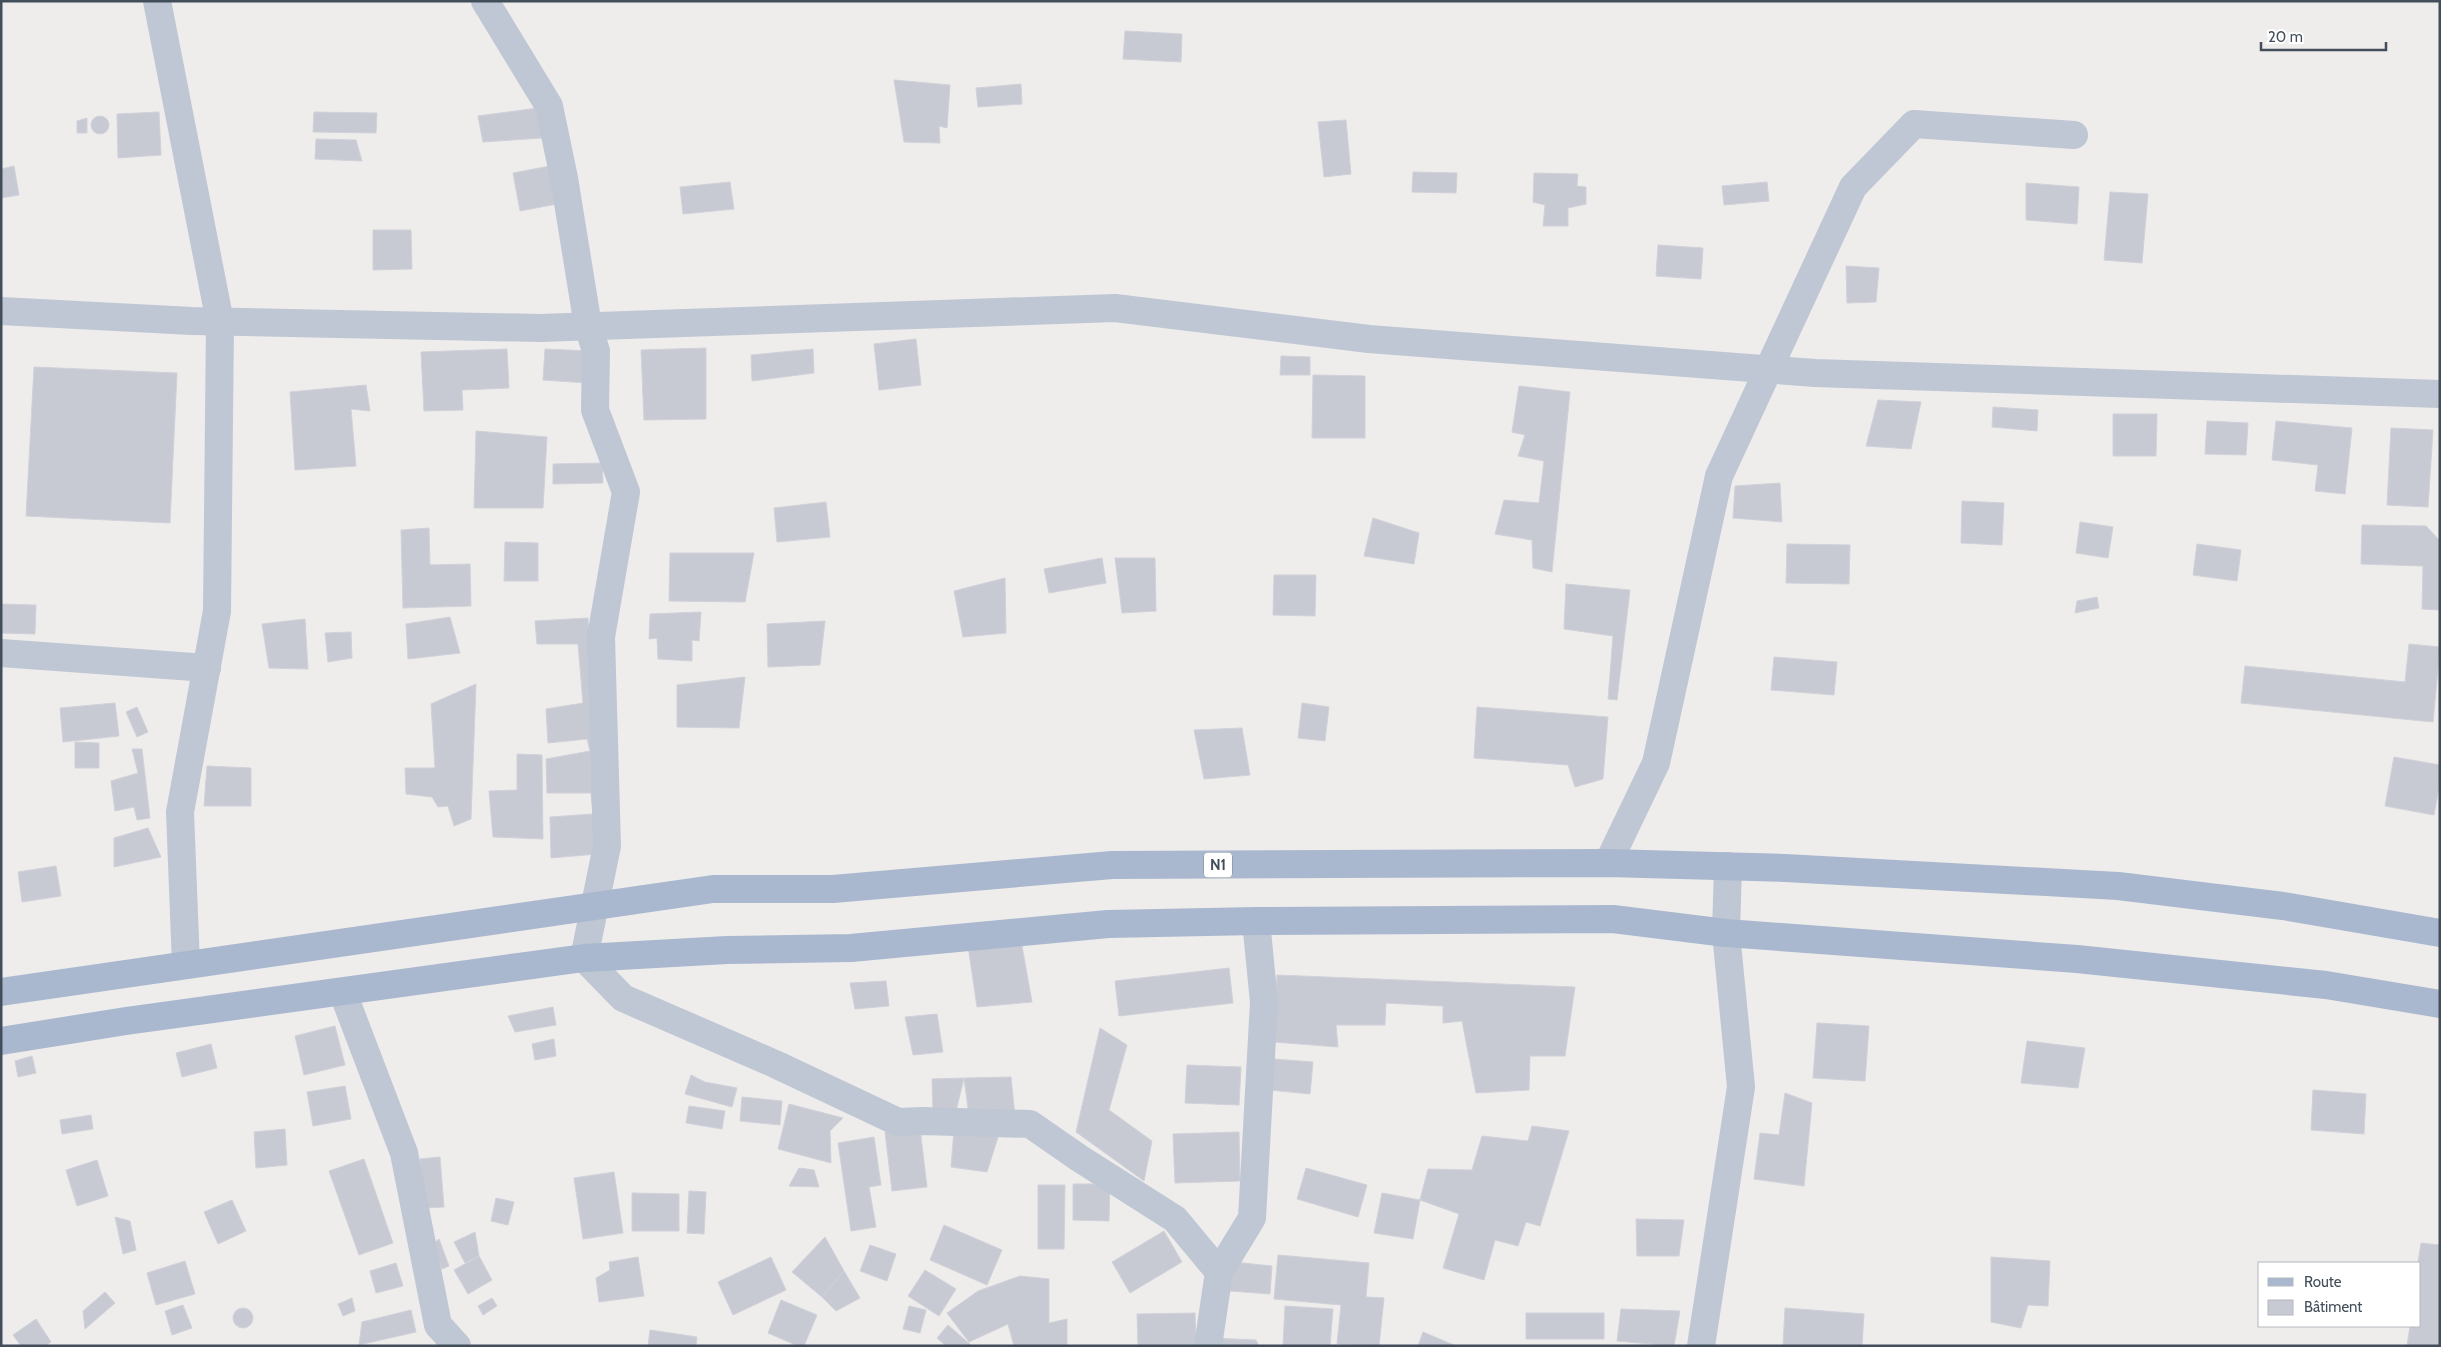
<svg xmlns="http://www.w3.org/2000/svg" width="2441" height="1347" font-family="Cabin,sans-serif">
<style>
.building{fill:#c8cad3;stroke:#d0d1d9}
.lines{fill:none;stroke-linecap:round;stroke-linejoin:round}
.street{stroke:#bec7d3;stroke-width:28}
.primary{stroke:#a9b8ce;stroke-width:28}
.labels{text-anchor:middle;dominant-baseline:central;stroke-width:4;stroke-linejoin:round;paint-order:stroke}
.shield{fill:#fff;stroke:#7b838c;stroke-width:1}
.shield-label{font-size:15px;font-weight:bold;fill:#434e5b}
</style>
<rect width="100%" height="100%" fill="#efecec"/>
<g class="building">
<polygon points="1125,31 1182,34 1181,62 1123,59"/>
<polygon points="894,80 950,85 947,128 939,126 940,143 904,142"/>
<polygon points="1021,84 1022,104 978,107 976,88"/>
<polygon points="538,108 542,138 483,142 478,116"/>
<polygon points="159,112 161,155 118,158 117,114"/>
<polygon points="314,112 377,113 376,133 313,132"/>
<circle cx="100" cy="125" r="9"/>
<polygon points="87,118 87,133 77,133 77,121"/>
<polygon points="1346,120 1351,174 1324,177 1318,122"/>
<polygon points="316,139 356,140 362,161 315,159"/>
<polygon points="555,165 562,203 520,211 513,173"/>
<polygon points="14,166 19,195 1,198 1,169"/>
<polygon points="1413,172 1457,173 1456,193 1412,192"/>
<polygon points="1534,173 1578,174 1577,186 1586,187 1586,204 1568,208 1568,226 1543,226 1545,205 1533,202"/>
<polygon points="730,182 734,209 683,214 680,187"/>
<polygon points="1767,182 1769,201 1724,205 1722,186"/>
<polygon points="2026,183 2079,187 2077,224 2026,220"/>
<polygon points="2110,192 2148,194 2142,263 2104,260"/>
<polygon points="373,230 411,230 412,269 373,270"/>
<polygon points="1658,245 1703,248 1701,279 1656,276"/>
<polygon points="1846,266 1879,268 1876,302 1847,303"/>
<polygon points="916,339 921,385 879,390 874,344"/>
<polygon points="706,348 706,419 644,420 641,350"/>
<polygon points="507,349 509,388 462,390 463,410 424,411 421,352"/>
<polygon points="545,349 590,351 588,383 543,380"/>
<polygon points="813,349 814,373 752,381 751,355"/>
<polygon points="1281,356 1310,357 1310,375 1280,375"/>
<polygon points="34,367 177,373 170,523 26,516"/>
<polygon points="1313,375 1365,376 1365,438 1312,438"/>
<polygon points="366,385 370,411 351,409 356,466 295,470 290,392"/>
<polygon points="1519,386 1570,392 1552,572 1533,568 1532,540 1495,534 1504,500 1539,503 1544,461 1518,456 1525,435 1512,432"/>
<polygon points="1878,400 1921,402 1911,449 1866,446"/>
<polygon points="1993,407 2038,410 2037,431 1992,427"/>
<polygon points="2113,414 2157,414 2156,456 2113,456"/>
<polygon points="2207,421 2248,423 2246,455 2205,454"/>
<polygon points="2276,421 2352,428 2345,494 2315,491 2318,465 2272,460"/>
<polygon points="2391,428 2433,430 2428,507 2387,505"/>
<polygon points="476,431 547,437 543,508 474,508"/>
<polygon points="602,463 603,483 553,484 553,464"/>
<polygon points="1780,483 1782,522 1733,518 1735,486"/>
<polygon points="1962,501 2004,503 2002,545 1961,543"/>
<polygon points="826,502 830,537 777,542 774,508"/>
<polygon points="1373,518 1419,533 1414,564 1364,556"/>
<polygon points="2080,522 2113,527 2108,558 2076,553"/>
<polygon points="2362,525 2426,526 2440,541 2440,610 2422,609 2423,566 2361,564"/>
<polygon points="429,528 430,565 470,564 471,606 403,608 401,530"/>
<polygon points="505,542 538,543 538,581 504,581"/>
<polygon points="1787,544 1850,545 1849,584 1786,583"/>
<polygon points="2197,544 2241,550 2237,581 2193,575"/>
<polygon points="670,553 754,553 745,602 669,601"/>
<polygon points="1102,558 1106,583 1049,593 1044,569"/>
<polygon points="1115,558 1155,558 1156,611 1122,613"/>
<polygon points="1274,575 1316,575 1315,616 1273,615"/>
<polygon points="1005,578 1006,633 963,637 954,591"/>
<polygon points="1566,584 1630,590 1617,700 1608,699 1613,636 1564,629"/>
<polygon points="2097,597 2099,608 2075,613 2077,601"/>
<polygon points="1,604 36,605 35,634 1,633"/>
<polygon points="701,612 699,641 692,640 692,661 658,659 657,638 649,639 650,614"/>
<polygon points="450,617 460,653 408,659 406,624"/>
<polygon points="588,618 597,854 551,858 550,817 593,814 591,793 547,793 546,759 590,751 587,739 548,743 546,709 583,703 578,644 537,644 535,621"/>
<polygon points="305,619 308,669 269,668 262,624"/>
<polygon points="825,621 820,665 768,667 767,624"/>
<polygon points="351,632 352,658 328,662 325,633"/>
<polygon points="2409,644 2440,647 2433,722 2241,703 2245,666 2405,682"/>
<polygon points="1774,657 1837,662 1834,695 1771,690"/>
<polygon points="745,677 739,728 677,727 677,685"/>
<polygon points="476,684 471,819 454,826 448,806 438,807 432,797 406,794 405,768 435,768 431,704"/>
<polygon points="115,703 119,736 63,742 60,708"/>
<polygon points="1302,703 1329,707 1325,741 1298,738"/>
<polygon points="137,707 148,732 137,737 126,712"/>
<polygon points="1477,707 1608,717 1603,779 1575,787 1568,765 1474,758"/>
<polygon points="1242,728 1250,775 1204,779 1194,730"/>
<polygon points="75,742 99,743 99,768 75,768"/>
<polygon points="132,749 142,749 150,818 137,820 134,807 115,811 111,781 138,773"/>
<polygon points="517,754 542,755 543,839 493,837 489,791 517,790"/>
<polygon points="2394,757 2440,765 2440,782 2434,815 2385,806"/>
<polygon points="207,766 251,768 251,806 204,806"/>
<polygon points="148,828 161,857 114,867 114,838"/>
<polygon points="56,866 61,896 22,902 18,872"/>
<polygon points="968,946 1022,946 1032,1002 977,1007"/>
<polygon points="1229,968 1233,1003 1119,1016 1115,981"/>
<polygon points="1277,975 1575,987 1565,1056 1530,1056 1529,1090 1476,1093 1462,1021 1443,1023 1443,1006 1386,1003 1385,1025 1336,1025 1338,1047 1274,1042"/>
<polygon points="886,981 889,1006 855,1009 850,983"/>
<polygon points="553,1007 556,1025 515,1032 508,1016"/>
<polygon points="937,1014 943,1052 913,1055 905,1017"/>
<polygon points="1817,1023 1869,1026 1865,1081 1813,1078"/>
<polygon points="335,1026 345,1065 304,1075 295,1036"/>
<polygon points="1100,1028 1127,1045 1109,1110 1152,1141 1144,1181 1076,1132"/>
<polygon points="554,1039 556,1056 535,1060 532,1044"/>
<polygon points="2027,1041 2085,1048 2078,1088 2021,1083"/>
<polygon points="211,1044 217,1068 182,1077 176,1053"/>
<polygon points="32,1056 36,1073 18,1077 15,1061"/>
<polygon points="1274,1059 1313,1062 1310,1094 1270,1090"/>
<polygon points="1187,1065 1241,1067 1239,1105 1185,1103"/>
<polygon points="691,1075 705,1082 737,1088 732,1107 685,1094"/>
<polygon points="1011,1077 1015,1116 969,1116 964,1078"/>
<polygon points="964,1078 956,1111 933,1111 932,1079"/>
<polygon points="345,1086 351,1119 313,1126 307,1092"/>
<polygon points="2313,1090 2366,1094 2364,1134 2311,1130"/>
<polygon points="1785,1093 1812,1103 1804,1186 1754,1179 1760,1133 1779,1135"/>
<polygon points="742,1097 782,1101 780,1125 740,1121"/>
<polygon points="789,1104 843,1118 830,1131 831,1163 778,1149"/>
<polygon points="689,1106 725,1111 722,1129 686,1123"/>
<polygon points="91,1115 93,1129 62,1134 60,1120"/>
<polygon points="1532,1126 1569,1131 1540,1226 1526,1222 1518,1246 1495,1240 1484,1280 1443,1268 1459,1214 1420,1200 1428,1169 1472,1170 1482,1136 1528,1141"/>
<polygon points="920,1128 927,1187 892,1191 885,1132"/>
<polygon points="285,1129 287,1165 256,1168 254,1132"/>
<polygon points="954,1130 999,1134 987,1172 951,1167"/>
<polygon points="1239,1132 1240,1181 1175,1183 1173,1134"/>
<polygon points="874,1137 881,1185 869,1187 876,1227 851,1231 838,1143"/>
<polygon points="440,1157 444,1207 424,1208 420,1159"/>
<polygon points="364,1159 393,1243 359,1255 329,1171"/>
<polygon points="97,1160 108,1196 77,1206 66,1170"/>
<polygon points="799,1168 814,1170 819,1187 789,1186"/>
<polygon points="1306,1168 1367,1185 1358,1217 1297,1199"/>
<polygon points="614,1172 623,1233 583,1239 574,1178"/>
<polygon points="1073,1184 1110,1184 1109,1221 1073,1220"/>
<polygon points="1038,1185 1065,1185 1064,1249 1038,1249"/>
<polygon points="689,1191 706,1192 704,1234 687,1233"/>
<polygon points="632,1193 679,1194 679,1231 632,1231"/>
<polygon points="1382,1193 1420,1200 1413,1239 1374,1233"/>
<polygon points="496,1198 514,1202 508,1225 491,1221"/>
<polygon points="232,1200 246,1231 218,1244 204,1212"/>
<polygon points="115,1217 130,1221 136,1250 123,1254"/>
<polygon points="1636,1219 1684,1220 1679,1256 1637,1256"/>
<polygon points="944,1225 1002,1250 987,1285 930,1260"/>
<polygon points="1164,1231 1182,1262 1130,1293 1112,1262"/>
<polygon points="475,1232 479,1256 465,1263 454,1242"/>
<polygon points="825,1237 844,1271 822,1297 792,1272"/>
<polygon points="439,1239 449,1266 442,1269 432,1245"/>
<polygon points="2421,1243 2440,1245 2440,1346 2407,1346 2410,1326 2420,1326 2418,1263"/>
<polygon points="870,1245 896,1254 887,1281 860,1271"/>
<polygon points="1278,1255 1369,1263 1366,1297 1384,1298 1379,1346 1337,1344 1341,1305 1274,1299"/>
<polygon points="479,1256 492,1280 468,1294 454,1270"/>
<polygon points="638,1257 644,1296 599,1302 596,1278 610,1270 609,1262"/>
<polygon points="771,1257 786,1290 733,1315 718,1282"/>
<polygon points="1991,1257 2050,1261 2048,1306 2028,1305 2021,1328 1991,1322"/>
<polygon points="185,1261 195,1294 156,1305 147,1273"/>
<polygon points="1233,1262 1272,1266 1270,1294 1230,1291"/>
<polygon points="396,1263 403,1286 376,1293 370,1271"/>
<polygon points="925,1270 956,1289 939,1316 908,1296"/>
<polygon points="844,1271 860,1298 836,1311 822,1297"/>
<polygon points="1020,1276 1049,1279 1049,1323 1067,1319 1067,1346 1014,1346 1008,1324 969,1342 947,1313 978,1291"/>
<polygon points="105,1292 115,1303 85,1329 83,1311"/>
<polygon points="352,1298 355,1311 343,1316 338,1304"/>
<polygon points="492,1298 497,1306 483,1315 478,1306"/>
<polygon points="781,1300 817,1315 804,1346 798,1346 768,1333"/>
<polygon points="183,1305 192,1328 172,1335 165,1311"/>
<polygon points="909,1306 926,1310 920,1333 903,1329"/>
<polygon points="1285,1306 1333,1309 1330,1346 1283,1346"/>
<circle cx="243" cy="1318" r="10"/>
<polygon points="1785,1308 1864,1314 1862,1346 1783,1346"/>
<polygon points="1621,1309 1680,1311 1674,1346 1617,1341"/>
<polygon points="411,1310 416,1332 359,1345 362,1322"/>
<polygon points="1195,1313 1196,1346 1138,1346 1137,1314"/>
<rect x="1526" y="1313" width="78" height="26"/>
<polygon points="36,1319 51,1342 45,1346 21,1346 13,1335"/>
<polygon points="948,1325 972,1346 946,1346 937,1338"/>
<polygon points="650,1330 697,1337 696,1346 648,1346"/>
<polygon points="1423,1332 1454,1345 1454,1346 1418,1346"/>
<polygon points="1211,1338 1256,1340 1259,1346 1211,1346"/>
</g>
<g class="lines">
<g class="street">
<polyline points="157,1 220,322 217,611 180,812 186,965"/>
<polyline points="485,1 549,106 564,178 588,326 596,351 595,410 626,492 601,637 607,846 584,958 623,998 775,1064 898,1122 923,1121 1030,1124 1079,1158 1175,1219 1219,1272"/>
<polyline points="1,311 192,321 540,328 1115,308 1369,339 1815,373 2440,394"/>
<polyline points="1,653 207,668"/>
<polyline points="1608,863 1656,763 1719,476 1853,187 1914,124 2074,135"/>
<polyline points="343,993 404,1153 438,1325 457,1346"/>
<polyline points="1208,1346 1219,1272 1252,1218 1264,1002 1256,921"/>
<polyline points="1701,1346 1741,1087 1726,933 1728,866"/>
</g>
<g class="primary">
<polyline points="1,992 713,889 833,889 1112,865 1608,863 1785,868 2118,886 2283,906 2440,933"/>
<polyline points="1,1041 126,1021 584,958 727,950 851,948 1108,924 1256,921 1613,919 1726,933 2077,959 2326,985 2440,1004"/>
</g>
</g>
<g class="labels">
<rect class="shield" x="1204" y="852.5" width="28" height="25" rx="4"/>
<g class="shield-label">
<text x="1218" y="865">N1</text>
</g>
</g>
<rect width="2441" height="1347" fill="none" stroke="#434e5b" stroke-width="5"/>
<rect x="2258" y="1262" width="162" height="65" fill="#ffffff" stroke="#b4b8bd"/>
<rect x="2268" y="1278" width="25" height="8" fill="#a9b8ce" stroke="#b4b8bd"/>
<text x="2304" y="1287" font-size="15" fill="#434e5b">Route</text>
<rect x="2268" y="1300" width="25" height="15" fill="#c8cad3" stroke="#b4b8bd"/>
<text x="2304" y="1312" font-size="15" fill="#434e5b">Bâtiment</text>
<path d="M2261 42v8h125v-8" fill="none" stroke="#434e5b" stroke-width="2.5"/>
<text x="2268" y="42" font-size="15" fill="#434e5b" stroke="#ffffff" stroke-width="4" paint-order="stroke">20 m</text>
</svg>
